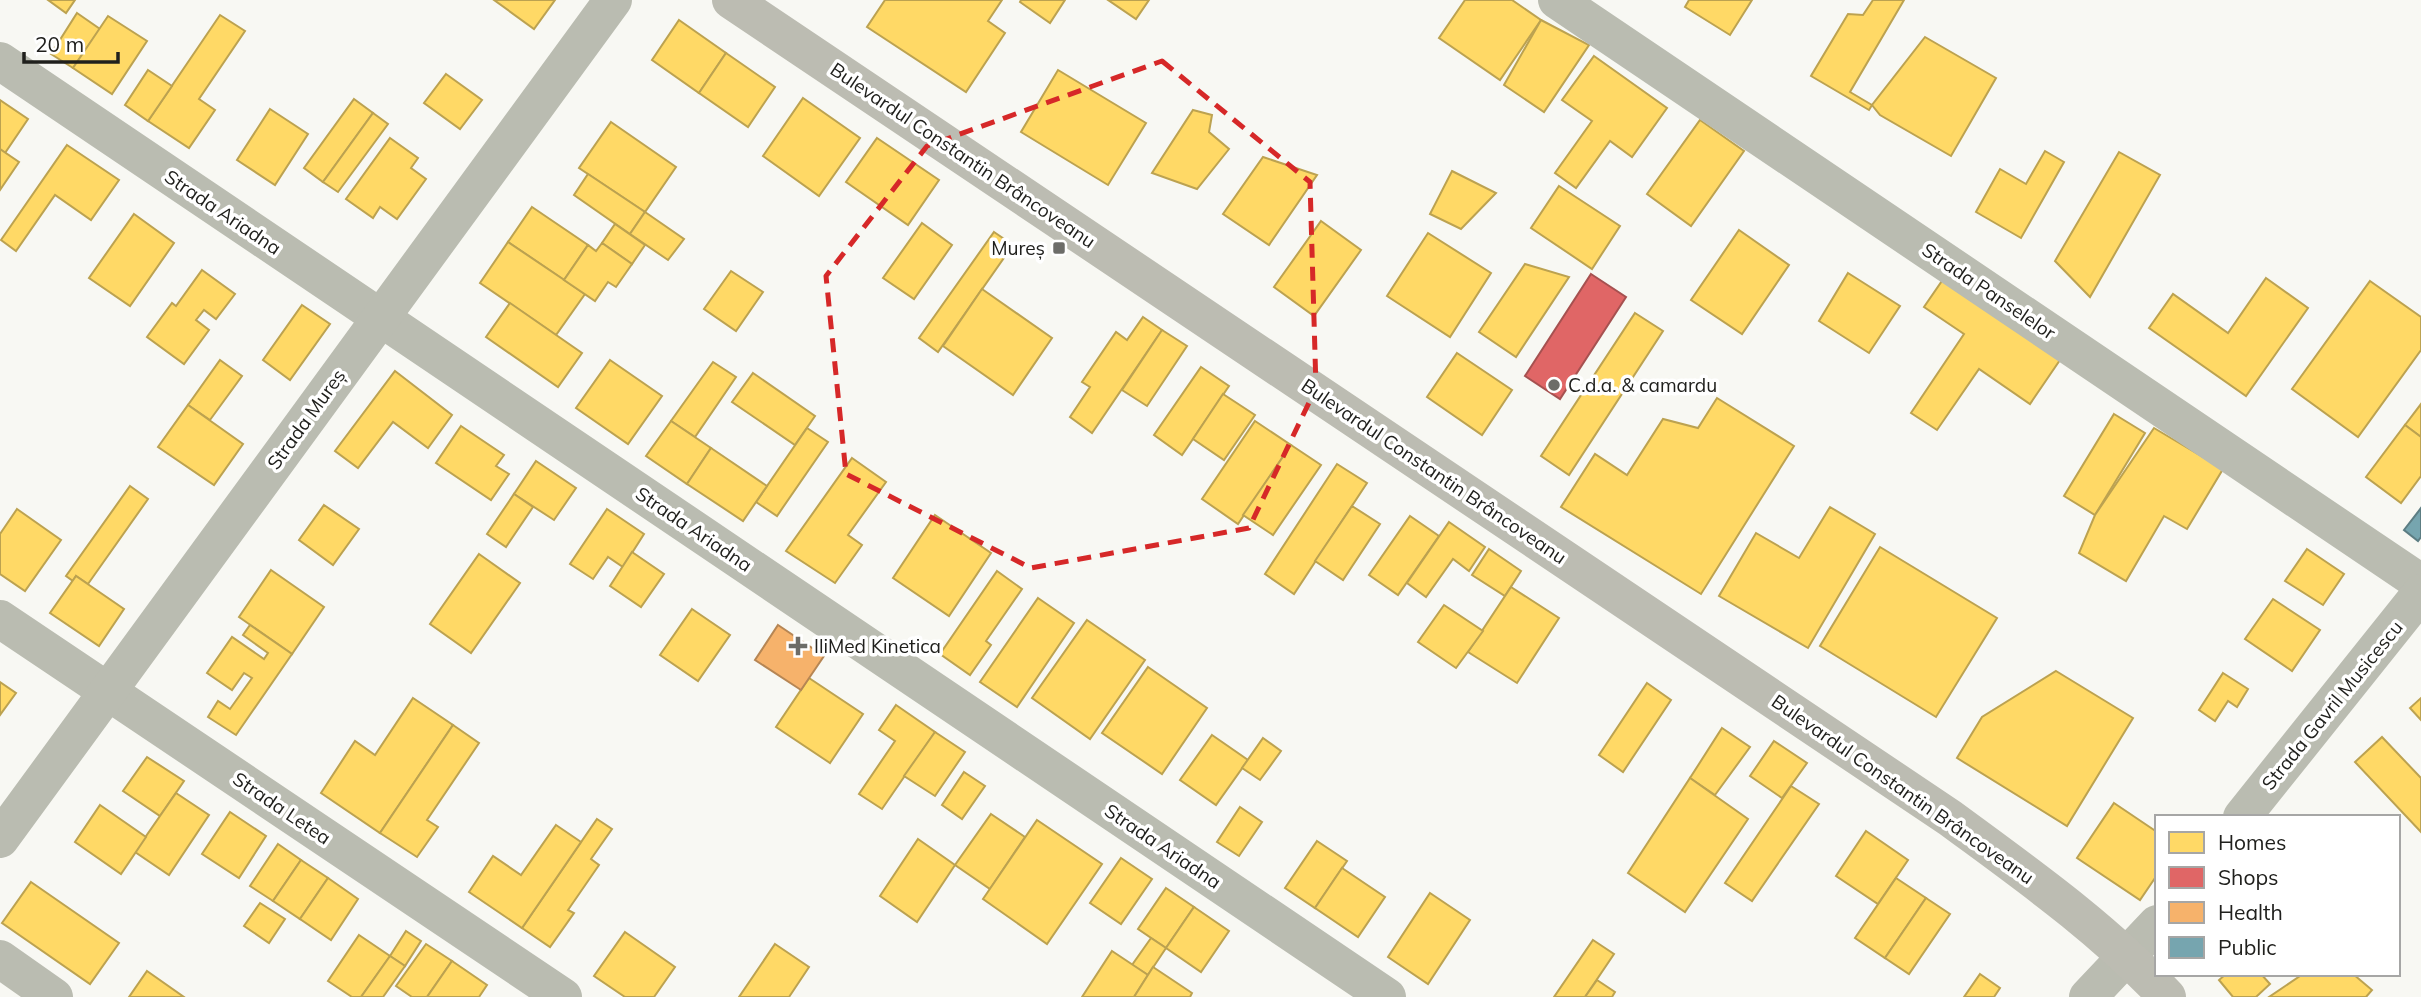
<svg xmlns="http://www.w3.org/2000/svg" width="2421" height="997" font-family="Mulish,sans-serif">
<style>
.homes{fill:#ffd966;stroke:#bca250;stroke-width:2}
.shops{fill:#e06666;stroke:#a65150;stroke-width:2}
.health{fill:#f6b26b;stroke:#b68654;stroke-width:2}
.public{fill:#76a5af;stroke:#5c7d83;stroke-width:2}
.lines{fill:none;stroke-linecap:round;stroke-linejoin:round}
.minor{stroke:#babcb1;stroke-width:38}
.major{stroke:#bcbcb2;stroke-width:38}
.marked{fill:none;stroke:#d62828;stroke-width:5;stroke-dasharray:14 9;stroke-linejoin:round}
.poi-dot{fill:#6c6c68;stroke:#fff;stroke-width:2.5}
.labels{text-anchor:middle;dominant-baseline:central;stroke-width:7;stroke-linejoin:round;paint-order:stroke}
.street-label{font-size:19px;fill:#20201d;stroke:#fff}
.poi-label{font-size:19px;fill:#20201d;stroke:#fff;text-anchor:start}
</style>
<rect width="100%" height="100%" fill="#f8f8f3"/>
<g class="homes">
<polygon points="48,0 75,0 66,13"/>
<polygon points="494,0 555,0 534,29"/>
<polygon points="885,0 1002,0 988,21 1005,33 966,92 867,27"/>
<polygon points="1021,0 1065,0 1050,23 1020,2"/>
<polygon points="1108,0 1149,0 1136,19"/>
<polygon points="1465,0 1512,0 1541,20 1500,80 1439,38"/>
<polygon points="1689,0 1752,0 1730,35 1685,7"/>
<polygon points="1873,0 1904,0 1850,92 1872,105 1869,110 1811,76 1848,14 1863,15"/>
<polygon points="77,13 100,29 73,68 51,54"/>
<polygon points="220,15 245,31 199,99 215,110 189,148 148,121"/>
<polygon points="108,16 147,41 112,94 73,68"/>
<polygon points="679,20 726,53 699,93 652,60"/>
<polygon points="1541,20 1589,45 1544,112 1504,85"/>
<polygon points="1925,37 1996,78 1951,156 1880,115 1872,105"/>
<polygon points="726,53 775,87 748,127 699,93"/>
<polygon points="1594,56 1667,108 1632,157 1610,141 1576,188 1555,173 1592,121 1562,100"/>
<polygon points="148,70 172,86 148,121 125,105"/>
<polygon points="1058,70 1146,123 1108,185 1021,132"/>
<polygon points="446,74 482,100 460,129 424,103"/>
<polygon points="803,98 860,138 819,196 763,156"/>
<polygon points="354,99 373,113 323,182 304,168"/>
<polygon points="0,100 28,119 5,153 0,149"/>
<polygon points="270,109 308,134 275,185 237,160"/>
<polygon points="1193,110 1212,115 1209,132 1229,149 1197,189 1152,173"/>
<polygon points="373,113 388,124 338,192 323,182"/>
<polygon points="1700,120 1744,151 1691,226 1647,194"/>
<polygon points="611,122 676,167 645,212 579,168"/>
<polygon points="390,138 418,158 411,168 426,179 397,219 380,207 373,218 346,199"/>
<polygon points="877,138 939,180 908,225 846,182"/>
<polygon points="67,145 119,180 91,220 55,195 16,251 1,240"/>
<polygon points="0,149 19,162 0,190"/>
<polygon points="2045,151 2064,162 2021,238 1976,212 2000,169 2026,184"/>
<polygon points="2119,152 2160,175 2090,297 2055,261"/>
<polygon points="1263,157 1317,175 1269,245 1223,214"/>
<polygon points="1452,171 1496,193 1461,229 1430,214"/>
<polygon points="588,174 645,212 630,234 574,195"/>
<polygon points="1559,186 1620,226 1592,269 1531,228"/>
<polygon points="532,207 588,245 564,280 508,242"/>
<polygon points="645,212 684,239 668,260 630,234"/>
<polygon points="134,214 174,243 130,306 89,278"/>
<polygon points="1321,221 1361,250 1314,316 1274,287"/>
<polygon points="922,223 952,245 914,299 883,278"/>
<polygon points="615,224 645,245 632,264 602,243"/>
<polygon points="1739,230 1789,265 1742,334 1691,300"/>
<polygon points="994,232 1013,245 938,352 919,338"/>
<polygon points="1428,233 1491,273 1450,337 1387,296"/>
<polygon points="508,242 585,294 556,335 480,283"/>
<polygon points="602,243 632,264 616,287 608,282 595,301 564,280 588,245 596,251"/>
<polygon points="1525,264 1569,277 1516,357 1479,332"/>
<polygon points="202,270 235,294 216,319 204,310 196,320 209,330 184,364 147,337 172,303 176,306"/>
<polygon points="731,271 763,292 736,331 704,309"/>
<polygon points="1848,273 1900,306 1869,353 1819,321"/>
<polygon points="1944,278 2062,357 2030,404 1979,369 1937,430 1911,413 1964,334 1924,307"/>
<polygon points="2266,278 2308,308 2246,396 2149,328 2173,294 2228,333"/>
<polygon points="2370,281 2421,317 2421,350 2358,437 2292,389"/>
<polygon points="982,289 1052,338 1013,395 943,346"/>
<polygon points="510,303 582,353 558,387 486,337"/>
<polygon points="302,305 330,324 290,380 263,360"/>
<polygon points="1635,313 1663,331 1569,475 1541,456"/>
<polygon points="1143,317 1162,330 1092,433 1070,417 1090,387 1082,382 1116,332 1127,340"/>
<polygon points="1162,330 1187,346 1147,406 1122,390"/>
<polygon points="1457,353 1512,390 1482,435 1427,397"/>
<polygon points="220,360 242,376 210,420 188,405"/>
<polygon points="610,360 662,396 628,444 576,408"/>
<polygon points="713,362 736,377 695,437 671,421"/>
<polygon points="1201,367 1229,386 1182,455 1154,435"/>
<polygon points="395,371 452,415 428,448 393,422 358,468 335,451"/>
<polygon points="753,373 815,416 795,445 732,402"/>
<polygon points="1223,394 1255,415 1224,460 1193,439"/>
<polygon points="1717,398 1794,446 1701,594 1561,507 1595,454 1627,475 1663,419 1698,428"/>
<polygon points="2421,404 2421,437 2405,425"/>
<polygon points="188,405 243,444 214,485 158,447"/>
<polygon points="2114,414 2145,433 2095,515 2064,496"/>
<polygon points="671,421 711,448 687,484 646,456"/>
<polygon points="1255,421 1291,445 1238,524 1202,499"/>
<polygon points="2405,425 2421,437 2421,476 2401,503 2366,477"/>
<polygon points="461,426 504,455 496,466 509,474 491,500 436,463"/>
<polygon points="807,428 828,442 777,516 756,502"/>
<polygon points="2154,428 2223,469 2187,529 2164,516 2126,581 2079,553 2095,515"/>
<polygon points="1291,445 1321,465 1273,535 1243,515"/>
<polygon points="711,448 767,486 743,521 687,484"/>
<polygon points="852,458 886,482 848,535 862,545 835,583 786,551"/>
<polygon points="536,461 576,488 554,520 514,494"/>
<polygon points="1337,464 1367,483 1294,594 1265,574"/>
<polygon points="130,486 148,499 88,584 76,576 73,581 66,576"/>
<polygon points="514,494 533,507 506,547 487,534"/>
<polygon points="324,505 359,529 333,565 299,540"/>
<polygon points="1352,506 1380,524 1343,580 1315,561"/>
<polygon points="1830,507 1875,534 1808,648 1719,596 1756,533 1799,558"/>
<polygon points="17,509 61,540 25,591 0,574 0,534"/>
<polygon points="607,509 644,534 623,567 608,557 593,579 570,564"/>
<polygon points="935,515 991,553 949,616 893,578"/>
<polygon points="1410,516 1439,536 1398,595 1369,575"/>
<polygon points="1449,522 1485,547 1469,571 1453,559 1426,597 1407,583"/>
<polygon points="1880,547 1997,618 1936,717 1820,646"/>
<polygon points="1489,549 1521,571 1505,596 1472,575"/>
<polygon points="2307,549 2344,574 2323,605 2285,581"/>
<polygon points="632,552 664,574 641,607 610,586"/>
<polygon points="479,554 520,583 471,653 430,624"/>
<polygon points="271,570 324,607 292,654 239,617"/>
<polygon points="997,571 1022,589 986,641 991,645 970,675 940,654"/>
<polygon points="76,576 124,609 99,646 50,613"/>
<polygon points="1511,587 1559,618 1517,683 1468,652"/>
<polygon points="1038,598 1074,623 1017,707 980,682"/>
<polygon points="2273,599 2320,630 2292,671 2245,639"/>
<polygon points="1444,605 1483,631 1456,668 1418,642"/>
<polygon points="692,609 730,635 698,681 660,655"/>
<polygon points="1087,620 1145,660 1090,739 1032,698"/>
<polygon points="250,625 292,654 236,735 208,717 218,701 230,709 252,678 244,673 232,690 207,673 232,637 264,659 268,653 243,635"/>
<polygon points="1148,667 1207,708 1162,774 1102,733"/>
<polygon points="2056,671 2133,718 2067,826 1957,758 1982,717"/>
<polygon points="2223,673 2248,689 2237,707 2228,701 2215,721 2199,710"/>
<polygon points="809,678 863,714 830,763 776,727"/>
<polygon points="0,682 16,693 0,715"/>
<polygon points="1647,683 1671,700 1623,772 1599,755"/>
<polygon points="413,698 453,725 380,833 321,793 355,741 375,755"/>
<polygon points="2421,698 2421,720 2410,708"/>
<polygon points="896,705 935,732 882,809 859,794 895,741 879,730"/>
<polygon points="453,725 479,743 427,820 438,827 417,857 380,833"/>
<polygon points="1722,728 1750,747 1715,795 1690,778"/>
<polygon points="935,732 965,752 935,796 904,776"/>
<polygon points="1212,735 1248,760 1216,805 1180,780"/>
<polygon points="2382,737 2421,778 2421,832 2355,762"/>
<polygon points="1263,738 1281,751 1260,780 1242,768"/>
<polygon points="1774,741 1807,763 1782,798 1750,776"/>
<polygon points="147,757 184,781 160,816 123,791"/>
<polygon points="964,772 985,786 962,819 942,805"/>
<polygon points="1690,778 1748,819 1685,912 1628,873"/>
<polygon points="1791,786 1819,804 1752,901 1725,883"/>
<polygon points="176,793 209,815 169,875 135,852"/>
<polygon points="2114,803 2157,832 2157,875 2140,900 2077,858"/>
<polygon points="100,805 146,837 121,874 75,842"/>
<polygon points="1240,807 1262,822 1239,856 1217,842"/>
<polygon points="230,812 266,836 239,878 202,854"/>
<polygon points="991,814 1025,837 990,889 955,865"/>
<polygon points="597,819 612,829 591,859 599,865 568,910 574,913 550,947 522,928"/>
<polygon points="1037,820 1102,864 1047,944 983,899"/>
<polygon points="556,825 581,842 522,928 469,892 493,856 521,875"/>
<polygon points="1866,831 1908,860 1878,904 1836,876"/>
<polygon points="918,839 955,865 917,922 880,896"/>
<polygon points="1317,841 1347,861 1315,908 1285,888"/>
<polygon points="278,844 301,860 273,901 250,886"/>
<polygon points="1121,858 1152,879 1121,924 1090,903"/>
<polygon points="301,860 328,878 300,919 273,901"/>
<polygon points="1342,868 1385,897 1358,937 1315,908"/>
<polygon points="328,878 358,899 331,940 300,919"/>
<polygon points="1896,878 1926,898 1885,958 1855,938"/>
<polygon points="31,882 119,943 90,984 2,923"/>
<polygon points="1166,888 1194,907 1166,948 1138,929"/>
<polygon points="1430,893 1470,920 1428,984 1388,957"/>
<polygon points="1926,898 1950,914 1909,974 1885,958"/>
<polygon points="260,903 285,919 269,943 244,926"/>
<polygon points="1194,907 1229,931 1201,972 1166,948"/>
<polygon points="406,931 421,941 405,966 390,956"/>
<polygon points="625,932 675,967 654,997 625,997 594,976"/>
<polygon points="359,935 390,956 361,997 352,997 328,981"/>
<polygon points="1151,938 1166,948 1148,975 1132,965"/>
<polygon points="1593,940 1614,954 1585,997 1554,997"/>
<polygon points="426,944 452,961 427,997 412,997 396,986"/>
<polygon points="775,944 809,967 789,997 739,997"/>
<polygon points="1112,951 1148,975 1134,997 1082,997"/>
<polygon points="390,956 405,966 383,997 361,997"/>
<polygon points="452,961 487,985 479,997 427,997"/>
<polygon points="1153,967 1192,993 1190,997 1134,997"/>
<polygon points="147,971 184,997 129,997"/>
<polygon points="1980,974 2000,988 1994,997 1964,997"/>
<polygon points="2226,974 2261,974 2270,984 2256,997 2233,997 2219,980"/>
<polygon points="2303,974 2353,974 2372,990 2366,997 2269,997"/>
<polygon points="1597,980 1615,992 1612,997 1585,997"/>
</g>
<polygon class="shops" points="1591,274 1626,297 1560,399 1525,376"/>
<polygon class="health" points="778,625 824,656 801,690 755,660"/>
<polygon class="public" points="2421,508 2421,537 2418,541 2404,530"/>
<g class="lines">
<g class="minor">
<polyline points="1557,0 2421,583"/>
<polyline points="0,61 1387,997"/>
<polyline points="0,619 563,997"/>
<polyline points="2242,817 2421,593"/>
<polyline points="0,839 613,0"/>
<polyline points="0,959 54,997"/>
<polyline points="2088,997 2157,924"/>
</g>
<path class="major" d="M731 0 1950 818C2026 874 2103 928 2167 997"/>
</g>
<path class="marked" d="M1162 61 1310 182 1316 388 1249 528 1031 568 846 474 826 276 927 146Z"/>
<g class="poi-dot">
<rect x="1052" y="241" width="14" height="14" rx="3.5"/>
<circle cx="1554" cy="385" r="7"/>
<path d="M794.5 635.5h7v7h7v7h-7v7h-7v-7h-7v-7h7z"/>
</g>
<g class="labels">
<g class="street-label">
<text transform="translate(963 155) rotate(34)">Bulevardul Constantin Brâncoveanu</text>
<text transform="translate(223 212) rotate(34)">Strada Ariadna</text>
<text transform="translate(1989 291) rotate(34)">Strada Panselelor</text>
<text transform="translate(306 419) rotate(-54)">Strada Mureș</text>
<text transform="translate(1434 471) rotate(34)">Bulevardul Constantin Brâncoveanu</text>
<text transform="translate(694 529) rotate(34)">Strada Ariadna</text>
<text transform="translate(2332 705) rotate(-51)">Strada Gavril Musicescu</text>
<text transform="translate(1903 789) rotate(35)">Bulevardul Constantin Brâncoveanu</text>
<text transform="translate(282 808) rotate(34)">Strada Letea</text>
<text transform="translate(1163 846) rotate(34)">Strada Ariadna</text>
</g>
<g class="poi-label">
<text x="1045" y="248" text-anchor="end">Mureș</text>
<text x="1568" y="385">C.d.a. &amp; camardu</text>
<text x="814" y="646">IliMed Kinetica</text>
</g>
</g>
<rect x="2155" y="815" width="245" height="161" fill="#ffffff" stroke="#a6a6a5" stroke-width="2"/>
<rect x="2169" y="832" width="35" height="21" fill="#ffd966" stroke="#a6a6a5" stroke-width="2"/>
<text x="2218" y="850" font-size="21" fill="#20201d">Homes</text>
<rect x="2169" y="867" width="35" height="21" fill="#e06666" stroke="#a6a6a5" stroke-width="2"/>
<text x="2218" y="885" font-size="21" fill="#20201d">Shops</text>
<rect x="2169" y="902" width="35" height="21" fill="#f6b26b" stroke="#a6a6a5" stroke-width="2"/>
<text x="2218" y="920" font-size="21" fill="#20201d">Health</text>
<rect x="2169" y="937" width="35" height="21" fill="#76a5af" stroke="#a6a6a5" stroke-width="2"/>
<text x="2218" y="955" font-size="21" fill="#20201d">Public</text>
<path d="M24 52v10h94v-10" fill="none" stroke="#20201d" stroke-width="3.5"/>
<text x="35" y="52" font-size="21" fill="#20201d" stroke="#ffffff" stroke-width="5" paint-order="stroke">20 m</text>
</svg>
